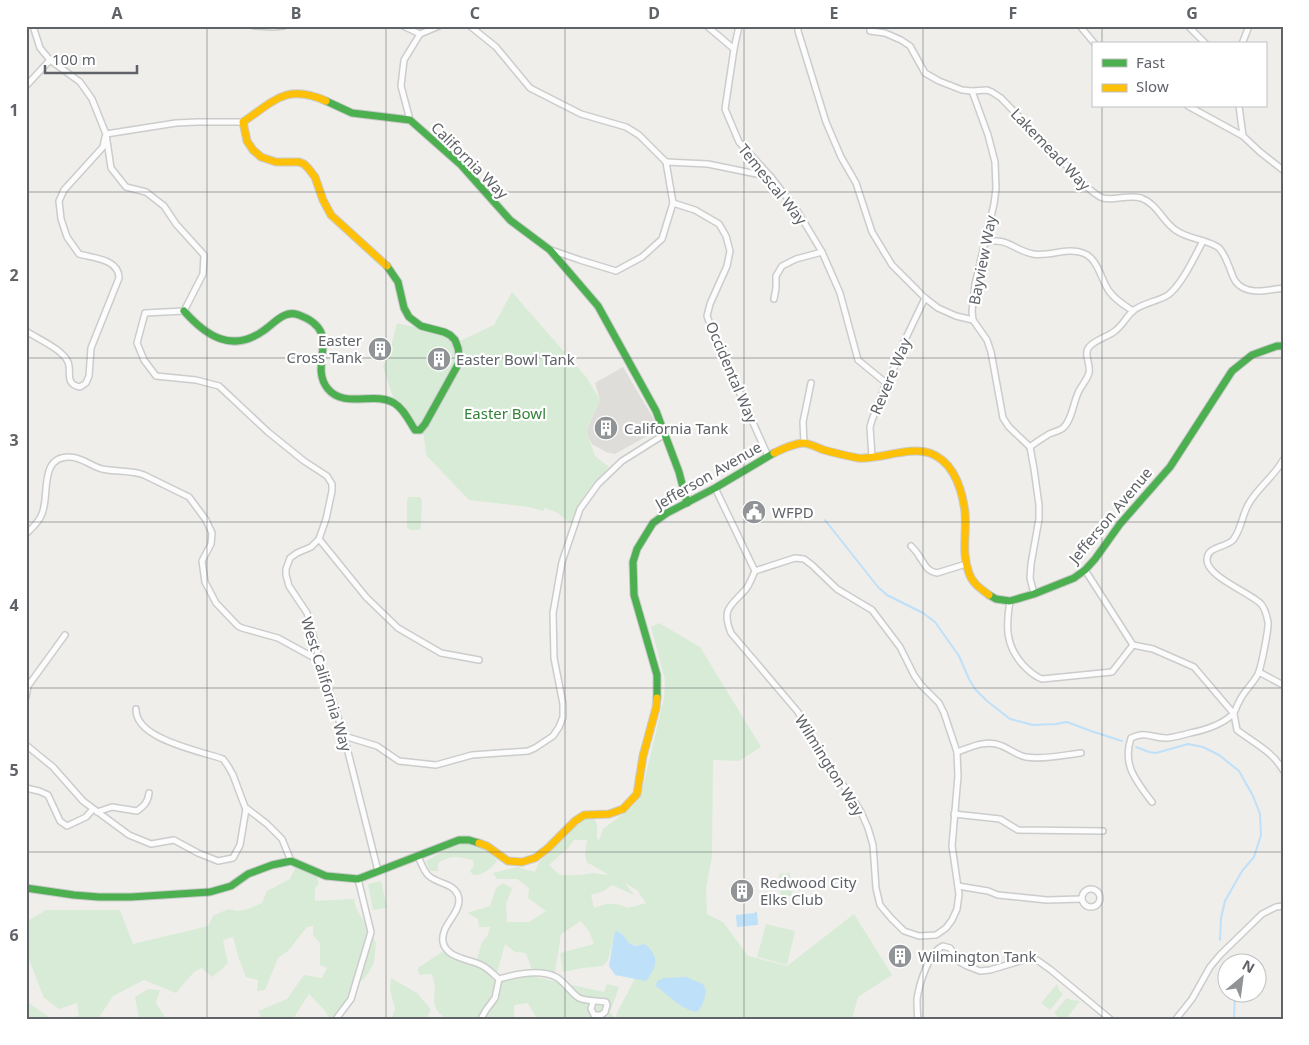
<svg xmlns="http://www.w3.org/2000/svg" width="1309" height="1045" font-family="'Noto Sans',sans-serif">
<style>
.industrial{fill:#dfddda}
.green{fill:#d8ebd6;fill-rule:evenodd}
.water{fill:#bfe0f9}
.lines{fill:none;stroke-linecap:round;stroke-linejoin:round}
.stream{stroke:#bfe0f9;stroke-width:2}
.street-casing{stroke:#cbcccc;stroke-width:8}
.fast-casing{stroke:#cacacb;stroke-width:9}
.slow-casing{stroke:#cacacb;stroke-width:9}
.street{stroke:#fdfcfc;stroke-width:5}
.fast{stroke:#4caf50;stroke-width:7}
.slow{stroke:#ffc107;stroke-width:7}
.grid{fill:none;stroke:#5f6368;stroke-width:1;stroke-opacity:0.55}
.labels{text-anchor:middle;dominant-baseline:central;stroke-width:4.5;stroke-linejoin:round;paint-order:stroke}
.street-label{font-size:15px;fill:#5f6368;stroke:#fff}
.poi-label{font-size:15px;fill:#5f6368;stroke:#fff;text-anchor:start}
.park-label{font-size:15px;fill:#348238;stroke:#fff}
.neatline{fill:none;stroke:#5f6368;stroke-width:2}
.grid-label{font-size:16px;text-anchor:middle;font-weight:bold;fill:#5f6368}
</style>
<rect width="100%" height="100%" fill="#efeeea"/>
<polygon class="industrial" points="623,367 656,423 656,431 615,454 606,452 592,444 588,437 588,427 600,400 595,383"/>
<g class="green">
<path d="M512 292 587 378 600 400 588 426V437L595 456 609 467C591 485 579 499 571 524L558 513 545 508 543 511 529 507 469 500 426 455 424 436 411 422 406 408 393 397 383 367 390 351 397 323 440 333 449 338 454 345 462 340 494 325Z"/>
<polygon points="409,497 420,497 422,500 421,527 419,530 410,530 407,527 407,500"/>
<path d="M659 623 700 647 761 747 739 761 713 760 712 856 706 889 707 914 723 922 748 956 787 966 854 914 892 975 858 997 852 1019H619L616 1015 650 949 629 943 623 935 616 930 608 960 603 966 583 968 563 972 560 953 594 944 589 931 581 921 561 934 555 973 531 968 526 953 515 952 505 944 497 973 477 959 482 942 488 935 490 927H479L478 919 467 913 490 906 496 888 503 883 512 888 506 904 507 922H529L546 911 528 898 529 888 517 879H497L493 873 517 867 535 872 539 862 565 838 580 820 593 815 597 825V839L599 840 603 829 632 807 641 795 664 698 665 680 651 627ZM574 840H587L585 855 587 863 590 864 609 875 592 873 580 875H560L549 865 568 848ZM625 883 637 890 646 903 628 908C614 902 608 903 594 908L591 895 604 891 612 885 634 895Z"/>
<path d="M464 843C477 844 489 850 497 861 491 869 482 876 473 875L470 871 474 866 473 860C458 857 452 854 438 863V871H430L426 861 440 853Z"/>
<polygon points="295,868 316,875 319,884 315,888 315,901 354,899 356,908 376,943 374,963 365,978 351,989 344,1003 330,1019 329,1019 326,1012 309,994 293,1019 262,1019 258,1011 287,999 304,975 322,978 327,968 320,965 320,943 313,935 313,926 307,927 288,951 278,958 265,990 257,991 258,980 246,977 239,959 233,937 223,940 228,963 221,970 212,977 202,968 194,972 176,993 144,980 113,996 98,1019 74,1019 79,1015 77,1003 59,1009 44,998 26,952 26,922 46,910 120,910 133,944 208,926 213,916 228,909 237,911 248,909 262,903 267,891 290,879"/>
<polygon points="790,873 792,896 781,897 779,874"/>
<polygon points="381,881 387,908 373,910 368,884"/>
<polygon points="766,924 795,931 787,965 757,957"/>
<polygon points="442,952 480,967 496,979 491,996 478,1019 445,1019 436,1009 434,1002 435,986 432,974 419,975 418,968"/>
<polygon points="531,976 604,992 607,984 619,987 610,1012 616,1019 537,1019 528,1003 514,1005 514,1019 485,1019 486,1013 497,1002 501,982"/>
<polygon points="391,978 417,993 431,1010 426,1019 391,1019 395,1009 390,990"/>
<polygon points="1057,984 1059,990 1063,994 1050,1010 1041,1003"/>
<polygon points="148,989 160,990 156,1003 166,1019 139,1019 135,997"/>
<polygon points="1067,998 1071,1000 1080,1001 1066,1019 1060,1019 1054,1013"/>
<polygon points="26,1002 27,1002 52,1019 26,1019"/>
</g>
<g class="water">
<polygon points="755,912 757,912 758,925 756,925 737,927 736,915 755,913"/>
<path d="M616 930 623 935 629 943 636 946 645 944C660 957 657 966 646 981L615 975 609 966 614 936Z"/>
<path d="M686 977 703 984 706 990C705 998 703 1006 697 1012 682 1010 668 995 656 986L657 981 664 978Z"/>
</g>
<g class="lines">
<g class="stream">
<polyline points="825,520 878,587 887,595 923,613 935,622 959,656 969,679 975,689 987,701 1010,719 1033,725 1056,724 1067,722 1091,731 1122,741"/>
<polyline points="1136,747 1149,752 1156,753 1188,744 1203,747 1219,755 1239,771 1253,796 1260,814 1261,835 1254,857 1242,871 1225,901 1221,918 1220,940"/>
<polyline points="1234,1019 1235,992"/>
</g>
<g class="street-casing">
<g id="street">
<polyline points="33,26 40,48 50,60 80,82 92,99 106,134 111,168 126,187 146,192 164,206 176,224 204,255 203,274 184,311 145,313 137,343 144,360 156,376 196,380 219,386 268,432 304,461 327,476 332,484 332,491 326,519 319,539 311,547 297,553 290,558 286,569 286,575 289,586 307,613 320,661 344,736 378,871"/>
<polyline points="254,26 273,27 284,26"/>
<polyline points="403,26 420,34"/>
<polyline points="470,26 496,47 530,88 581,114 626,127 639,135 666,162"/>
<polyline points="707,26 734,49"/>
<polyline points="739,26 734,49 725,109 739,142 771,177 798,212 822,252 840,293 858,360 886,383"/>
<polyline points="798,26 798,31 826,122 841,157 856,183 872,232 892,265 925,298 938,308 956,316 973,320"/>
<path d="M870 26V31L885 33 901 40 910 46 925 73 939 81 962 90 972 91 987 90 992 92 1001 98 1087 187C1092 191 1097 196 1103 198 1115 201 1128 194 1141 198 1158 204 1163 223 1177 231 1188 239 1210 240 1219 248 1223 252 1226 259 1228 264 1231 270 1232 277 1236 282 1247 296 1268 290 1283 288"/>
<polyline points="1080,26 1095,44"/>
<polyline points="1188,26 1206,44"/>
<polyline points="1242,44 1249,26"/>
<polyline points="26,86 50,60"/>
<polyline points="972,91 988,135 995,162 996,188 994,204 975,284 972,311 973,320 987,340 991,352 1003,418 1009,427 1030,447 1034,469 1039,505 1039,519 1031,564 1030,578 1034,594"/>
<polyline points="1188,106 1243,136"/>
<polyline points="1239,106 1243,136 1260,152 1283,170"/>
<polyline points="410,120 401,86 404,60 420,34 439,26"/>
<polyline points="106,134 176,123 197,122 243,122"/>
<polyline points="666,162 708,164 771,177"/>
<polyline points="673,203 695,210 719,224 726,236 730,251 727,266 710,304 707,316 719,347 768,456"/>
<path d="M985 242C1008 237 1013 250 1033 254 1050 257 1066 247 1083 253 1098 258 1101 280 1109 291 1115 300 1124 305 1133 311"/>
<polyline points="551,250 580,260 616,271 642,257 662,239 673,203 666,162"/>
<polyline points="774,299 776,288 776,276 782,266 796,259 822,252"/>
<path d="M26 331C38 339 62 349 68 362 72 372 64 384 80 387L86 383 89 376 91 348 119 278C119 259 93 258 79 254L67 237 61 219 59 201 64 190 103 147 105 137"/>
<polyline points="804,443 803,422 811,383"/>
<path d="M1030 447C1036 442 1043 438 1049 434 1054 432 1059 431 1063 428 1072 420 1073 404 1078 393 1081 386 1087 380 1089 373 1091 364 1083 354 1089 347 1096 339 1108 337 1115 331 1123 325 1126 317 1133 311 1142 303 1157 302 1168 295 1181 286 1195 256 1203 241"/>
<polyline points="872,457 870,427 872,420 886,383 895,366 904,342 925,298"/>
<path d="M715 488 755 571 795 558 804 559 812 565 837 589 872 610 900 647 914 675 921 685 939 703 944 713 957 752 958 776 952 846 959 894 957 909 952 920 946 928 936 935 919 936 904 931 891 918 880 905 876 888 873 845 868 828 861 812 849 793 823 758 798 712 731 633C721 608 731 606 746 589 750 584 752 577 755 571"/>
<path d="M26 534C31 529 38 523 41 516 51 499 37 456 70 457 81 457 91 466 102 469 116 472 131 470 144 475L189 497 206 520 212 533 211 544 202 561 205 582 216 603 238 626 242 628 278 638 320 661"/>
<polyline points="319,539 366,597 398,628 441,653 479,660"/>
<path d="M911 546C914 549 917 552 919 556 925 564 926 571 937 573L966 564"/>
<path d="M1085 570 1133 645 1153 649 1194 667 1234 714 1237 730C1254 743 1272 751 1283 770"/>
<path d="M1010 601C1006 626 1005 645 1023 665 1029 671 1034 676 1042 679L1112 672 1133 645"/>
<polyline points="1259,672 1283,685"/>
<polyline points="26,697 28,686 65,635"/>
<path d="M136 709C135 739 200 751 223 759L228 766 233 775 245 807 267 824 282 839 291 861"/>
<polyline points="344,736 377,746 399,761 436,765 472,755 528,751 535,748 553,736 559,727 563,717 563,704 554,658 553,613 562,562 580,509 598,484 622,461 665,434"/>
<polyline points="26,745 53,767 83,801 129,835 151,844 174,840 198,853 218,861 233,858 240,845 246,809"/>
<path d="M957 752C971 747 987 739 1002 746 1010 749 1018 756 1026 757 1043 760 1064 755 1081 753"/>
<polyline points="26,788 39,791 48,795 60,821 67,826 86,817 93,809"/>
<path d="M1152 802C1136 781 1122 765 1131 738 1147 730 1153 739 1168 738 1175 737 1183 735 1190 733 1205 730 1221 725 1232 715 1236 712 1236 706 1239 702 1243 692 1253 684 1258 674 1261 668 1269 628 1268 622 1267 617 1265 608 1261 604 1251 593 1205 576 1207 559 1208 546 1225 548 1233 540 1241 530 1242 516 1248 505 1257 488 1274 477 1283 460"/>
<path d="M97 812 112 807 137 811C144 806 148 802 149 793"/>
<polyline points="954,814 1000,819 1018,830 1103,831"/>
<path d="M418 856C421 863 424 872 429 876 438 884 453 883 458 895 464 912 440 924 443 942 446 958 469 959 481 965 488 968 493 974 499 979L495 998 486 1010 481 1019"/>
<polyline points="958,886 988,891 998,895 1047,900 1082,899"/>
<circle cx="1091" cy="898" r="9"/>
<path d="M499 979C516 974 540 969 556 977 565 982 571 993 579 998 589 1002 597 1000 606 1002L607 1005 605 1012 601 1015H594L591 1009 593 1002"/>
<polyline points="336,1019 351,999 371,932 358,879"/>
<path d="M918 1019C917 1012 917 1005 917 999 919 985 929 951 943 946L950 948 960 962 967 966 980 971 990 970 1027 959 1037 960 1051 970 1110 1019"/>
<polyline points="1176,1019 1192,999 1210,967 1220,955 1262,914 1276,907 1283,906"/>
</g>
</g>
<g class="fast-casing">
<g id="fast">
<polyline points="326,101 352,113 410,120 461,165 510,220 550,250 598,306 656,411 679,472 687,503"/>
<path d="M184 311C206 336 232 353 263 331 274 324 284 309 299 315 345 332 307 364 328 389 345 409 374 391 394 403 404 409 409 421 415 430H420L425 424 460 361 458 348 455 340 450 335 444 332 421 326 409 317 404 308 398 282 387 266"/>
<polyline points="989,595 996,599 1010,601 1034,594 1074,578 1085,570 1095,559 1120,524 1170,467 1232,371 1252,355 1277,346 1283,346"/>
<polyline points="657,698 657,675 634,595 633,562 637,549 653,523 667,513 715,488 774,453"/>
<polyline points="26,888 74,895 99,897 131,897 210,892 231,886 248,874 272,865 291,861 326,876 358,879 459,840 469,840 479,843"/>
</g>
</g>
<g class="slow-casing">
<g id="slow">
<path d="M326 101C287 83 274 101 243 122L247 141 253 150 261 157 276 162H299L304 164 308 168 315 177 323 200 331 215 387 266"/>
<path d="M774 453C782 449 793 444 803 443 809 443 818 448 824 450 835 453 847 456 858 458 879 460 908 446 930 453 954 462 962 489 965 512 967 533 961 552 969 573 972 583 981 589 989 595"/>
<polyline points="479,843 487,846 508,861 522,862 535,858 548,848 575,821 584,815 609,814 623,809 637,794 643,756 656,708 657,698"/>
</g>
</g>
<use href="#street" class="street"/>
<use href="#fast" class="fast"/>
<use href="#slow" class="slow"/>
</g>
<path class="grid" d="M207 26V1019M386 26V1019M565 26V1019M744 26V1019M923 26V1019M1102 26V44M1102 106V1019M26 192H1283M26 358H1283M26 522H1283M26 688H1283M26 852H1283"/>
<defs>
<g id="building-disc" transform="scale(1.25)"><circle r="9.5" fill="#919496" stroke="#fff"/><path d="M-4-6H4V6H1V3H-1V6H-4ZM-2.5-4.3h1.7v1.8h-1.7ZM.8-4.3h1.7v1.8H.8ZM-2.5-1h1.7V.8h-1.7ZM.8-1h1.7V.8H.8Z" fill="#fff"/></g>
<g id="civic-disc" transform="scale(1.25)"><circle r="9.5" fill="#919496" stroke="#fff"/><path d="M-.6-6.5H3V-4.5H.6V-3L4-1V1h2V6H-6V1h2V-1L-.6-3ZM-1.2 2.5V6h2.4V2.5Z" fill="#fff"/></g>
</defs>
<g fill-rule="evenodd">
<use href="#building-disc" x="380" y="349"/>
<use href="#building-disc" x="439" y="359"/>
<use href="#building-disc" x="606" y="428"/>
<use href="#civic-disc" x="754" y="512"/>
<use href="#building-disc" x="742" y="891"/>
<use href="#building-disc" x="900" y="956"/>
</g>
<g class="labels">
<g class="street-label">
<text transform="translate(1051 149) rotate(46)">Lakemead Way</text>
<text transform="translate(470 160) rotate(45)">California Way</text>
<text transform="translate(773 184) rotate(51)">Temescal Way</text>
<text transform="translate(982 260) rotate(-79)">Bayview Way</text>
<text transform="translate(732 372) rotate(67)">Occidental Way</text>
<text transform="translate(890 376) rotate(-67)">Revere Way</text>
<text transform="translate(708 475) rotate(-30)">Jefferson Avenue</text>
<text transform="translate(1110 515) rotate(-50)">Jefferson Avenue</text>
<text transform="translate(327 684) rotate(73)">West California Way</text>
<text transform="translate(830 765) rotate(58)">Wilmington Way</text>
</g>
<g class="poi-label">
<text x="362" y="340" text-anchor="end">Easter<tspan x="362" dy="17">Cross Tank</tspan></text>
<text x="456" y="359">Easter Bowl Tank</text>
<text x="624" y="428">California Tank</text>
<text x="772" y="512">WFPD</text>
<text x="760" y="882">Redwood City<tspan x="760" dy="17">Elks Club</tspan></text>
<text x="918" y="956">Wilmington Tank</text>
</g>
<g class="park-label">
<text x="505" y="413">Easter Bowl</text>
</g>
</g>
<rect width="1309" height="1045" fill="none" stroke="#ffffff" stroke-width="55"/>
<rect x="1092" y="42" width="175" height="65" fill="#ffffff" stroke="#bfc1c3"/>
<rect x="1102" y="59" width="25" height="8" fill="#4caf50" stroke="#bfc1c3"/>
<text x="1136" y="68" font-size="15" fill="#5f6368">Fast</text>
<rect x="1102" y="84" width="25" height="8" fill="#ffc107" stroke="#bfc1c3"/>
<text x="1136" y="92" font-size="15" fill="#5f6368">Slow</text>
<g transform="translate(1242 978) rotate(29)"><circle r="24" fill="#ffffff" stroke="#bfc1c3"/>
<path d="M0-4L9 19L0 12L-9 19Z" fill="#919496"/>
<text y="-8" font-size="14" font-weight="bold" text-anchor="middle" fill="#5f6368">N</text>
</g>
<path d="M45 65v8h92v-8" fill="none" stroke="#5f6368" stroke-width="2.5"/>
<text x="52" y="65" font-size="15" fill="#5f6368" stroke="#ffffff" stroke-width="4" paint-order="stroke">100 m</text>
<rect x="28" y="28" width="1254" height="990" class="neatline"/>
<g class="grid-label">
<text x="117" y="19">A</text>
<text x="296" y="19">B</text>
<text x="475" y="19">C</text>
<text x="654" y="19">D</text>
<text x="834" y="19">E</text>
<text x="1013" y="19">F</text>
<text x="1192" y="19">G</text>
<text x="14" y="116">1</text>
<text x="14" y="281">2</text>
<text x="14" y="446">3</text>
<text x="14" y="611">4</text>
<text x="14" y="776">5</text>
<text x="14" y="941">6</text>
</g>
</svg>
